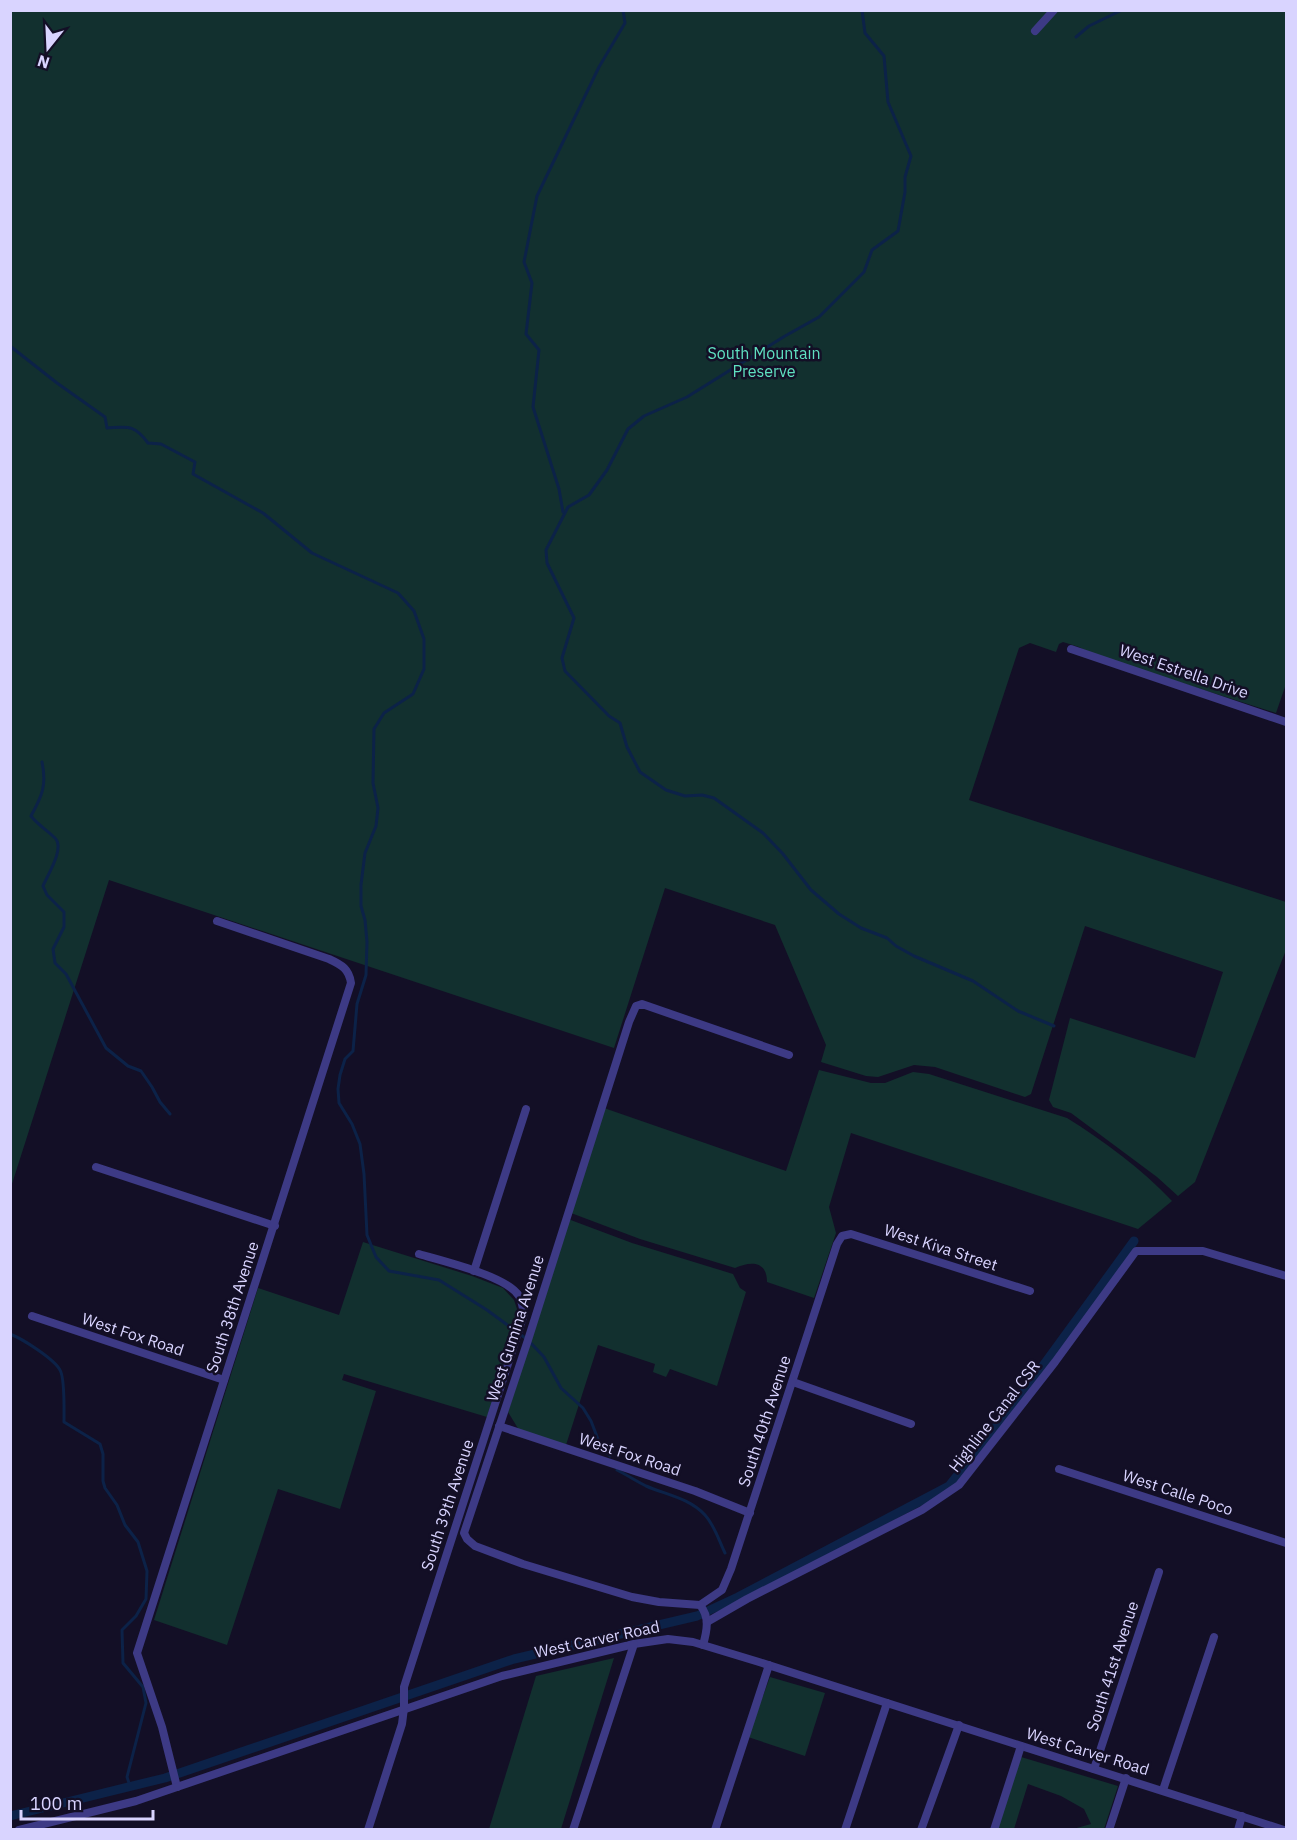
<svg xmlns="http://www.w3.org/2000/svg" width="1297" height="1840" font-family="'IBM Plex Sans',sans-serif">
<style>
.green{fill:#12302f}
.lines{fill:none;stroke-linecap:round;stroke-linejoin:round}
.stream{stroke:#0c2248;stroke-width:3}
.canal{stroke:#0c2248;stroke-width:9}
.minor{stroke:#3d3a85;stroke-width:8}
.labels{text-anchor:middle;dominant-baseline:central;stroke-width:5;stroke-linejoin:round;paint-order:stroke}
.park-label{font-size:16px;fill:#5fe0c0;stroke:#130f26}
.street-label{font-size:16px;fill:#d9d4ff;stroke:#130f26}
</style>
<rect width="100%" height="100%" fill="#130f26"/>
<g class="green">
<polygon points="11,11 1286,11 1286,684 1276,713 1094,655 1079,647 1063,642 1059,644 1056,652 1030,643 1019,648 969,800 1286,902 1286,950 1195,1182 1178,1196 1157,1177 1071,1113 1053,1107 1049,1100 1070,1018 1195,1058 1223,972 1085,926 1031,1094 1025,1097 935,1067 914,1065 878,1077 866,1076 821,1062 826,1045 775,925 665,888 614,1048 109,880 11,1187"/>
<path d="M819 1070 871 1083H885L913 1072 929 1074 1067 1118C1104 1141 1142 1169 1172 1201L1138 1229 851 1133 829 1207 836 1233 814 1298 767 1282C767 1261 751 1261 735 1268L640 1239 571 1213 604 1108 786 1171Z"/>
<polygon points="568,1219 632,1243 733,1274 740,1288 746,1292 717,1386 670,1369 666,1377 653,1372 655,1364 598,1345 566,1445 519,1430 508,1412"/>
<polygon points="363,1242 472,1276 503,1288 514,1300 519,1315 487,1417 344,1374 342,1380 376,1391 340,1509 278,1489 227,1645 154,1620 258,1288 339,1315"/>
<polygon points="614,1658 561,1829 489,1829 536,1676"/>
<polygon points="770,1677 825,1693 805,1756 748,1737"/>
<polygon points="1021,1757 1118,1786 1104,1829 1073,1829 1091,1824 1084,1809 1061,1796 1028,1784 1014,1829 997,1830"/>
</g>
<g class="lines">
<g class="stream">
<polyline points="862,10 865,33 884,56 888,102 911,156 905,177 905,192 898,231 872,250 864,272 819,317 785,336 687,397 644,416 628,429 607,470 589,495 568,507 546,550 547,563 574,618 562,658 565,671 609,716 620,723 627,747 640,772 666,790 685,796 702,795 714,798 763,833 783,854 811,890 839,914 861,928 887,938 896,946 914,956 973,981 1018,1011 1054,1026"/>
<polyline points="1076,37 1089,26 1122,10"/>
<path d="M10 346 57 383 105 417 107 428C128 427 134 424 148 443L161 444 195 462 193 474 263 513 312 553 398 593 414 611 424 639V669L413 694 384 713 374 729 373 783 378 808 376 826 365 853 361 885V906L365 920 367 942 366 975 357 1004 353 1051 345 1059 340 1075 338 1089 339 1103 352 1124 360 1144 364 1174 367 1235 376 1257 389 1271 439 1280 487 1310 528 1340 544 1357 561 1388 583 1408 591 1421 601 1447 610 1456"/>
<polyline points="563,512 559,489 533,407 539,350 526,334 532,283 524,262 537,196 599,67 625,23 623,10"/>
<path d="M42 762C47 785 42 796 31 816 38 825 47 830 55 838 65 848 48 874 43 886L47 895 64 912V927L53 949 55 963 66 974 106 1048 128 1066 141 1071 152 1087 160 1102 170 1114"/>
<path d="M10 1334C23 1339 54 1359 60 1370 65 1378 64 1412 64 1422L100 1444 103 1454V1481L105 1488 117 1505 125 1525 138 1542 147 1571 146 1599 136 1616 122 1630 123 1663 143 1687 146 1703 127 1777 130 1786"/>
<path d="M617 1470C627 1475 636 1481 646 1486 667 1495 689 1498 705 1515 715 1526 719 1541 725 1553"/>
</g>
<polyline class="canal" points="10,1816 165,1778 514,1659 697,1616 738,1597 949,1486 1032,1381 1134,1241"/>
<g class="minor">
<polyline points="1035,31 1054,10"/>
<polyline points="1071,649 1286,722"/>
<polyline points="96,1167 275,1226"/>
<polyline points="474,1271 526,1109"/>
<polyline points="32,1316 224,1380"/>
<polyline points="793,1382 911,1424"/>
<polyline points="499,1426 695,1491 750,1513"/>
<polyline points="1059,1469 1286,1543"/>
<polyline points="700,1605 722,1590 731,1569 837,1244 842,1236 851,1234 1030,1291"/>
<polyline points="707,1622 747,1599 922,1510 959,1485 1055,1362 1136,1251 1203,1251 1286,1276"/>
<path d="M703 1645C707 1631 710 1617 700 1605L659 1602 632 1597 523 1564 475 1546 467 1539 464 1533 528 1340 629 1022 636 1006 642 1004 789 1055"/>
<polyline points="1094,1769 1159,1572"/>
<path d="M177 1787 162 1727 137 1653 351 983C349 969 342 965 329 959L217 921"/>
<polyline points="1163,1790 1214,1637"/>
<polyline points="19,1830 136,1801 502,1676 634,1644 668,1639 693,1642 759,1662 1284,1830"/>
<path d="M368 1830 402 1724 404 1708V1687L524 1314C523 1309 522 1301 519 1296 507 1276 442 1261 419 1254"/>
<polyline points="573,1830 634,1644"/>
<polyline points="715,1830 769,1665"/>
<polyline points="845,1830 887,1703"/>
<polyline points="921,1830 959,1725"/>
<polyline points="994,1830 1021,1746"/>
<polyline points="1109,1830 1126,1778"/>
<polyline points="1238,1830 1242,1816"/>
</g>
</g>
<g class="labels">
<g class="park-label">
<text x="764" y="353">South Mountain<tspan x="764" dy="18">Preserve</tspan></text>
</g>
<g class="street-label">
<text transform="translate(1184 671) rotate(19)">West Estrella Drive</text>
<text transform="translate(941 1247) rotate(18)">West Kiva Street</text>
<text transform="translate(232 1307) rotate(-72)">South 38th Avenue</text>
<text transform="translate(515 1328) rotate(-72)">West Gumina Avenue</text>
<text transform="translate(133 1334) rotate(18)">West Fox Road</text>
<text transform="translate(994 1416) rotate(-52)">Highline Canal CSR</text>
<text transform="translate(764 1421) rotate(-72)">South 40th Avenue</text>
<text transform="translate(630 1454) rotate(18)">West Fox Road</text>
<text transform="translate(1178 1492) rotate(18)">West Calle Poco</text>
<text transform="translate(447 1505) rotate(-72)">South 39th Avenue</text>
<text transform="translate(597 1639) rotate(-12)">West Carver Road</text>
<text transform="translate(1112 1666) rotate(-72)">South 41st Avenue</text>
<text transform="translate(1088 1751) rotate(17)">West Carver Road</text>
</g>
</g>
<rect width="1297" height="1840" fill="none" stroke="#d9d4ff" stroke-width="24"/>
<g transform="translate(48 48) rotate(198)" stroke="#130f26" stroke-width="4.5" paint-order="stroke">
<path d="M0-4.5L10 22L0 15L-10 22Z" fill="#d9d4ff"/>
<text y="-9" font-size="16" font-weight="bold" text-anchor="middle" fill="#d9d4ff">N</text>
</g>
<path d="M21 1810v9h132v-9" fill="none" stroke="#d9d4ff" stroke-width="3"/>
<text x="30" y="1810" font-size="18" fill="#d9d4ff" stroke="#130f26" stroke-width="4.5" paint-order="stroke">100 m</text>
</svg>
